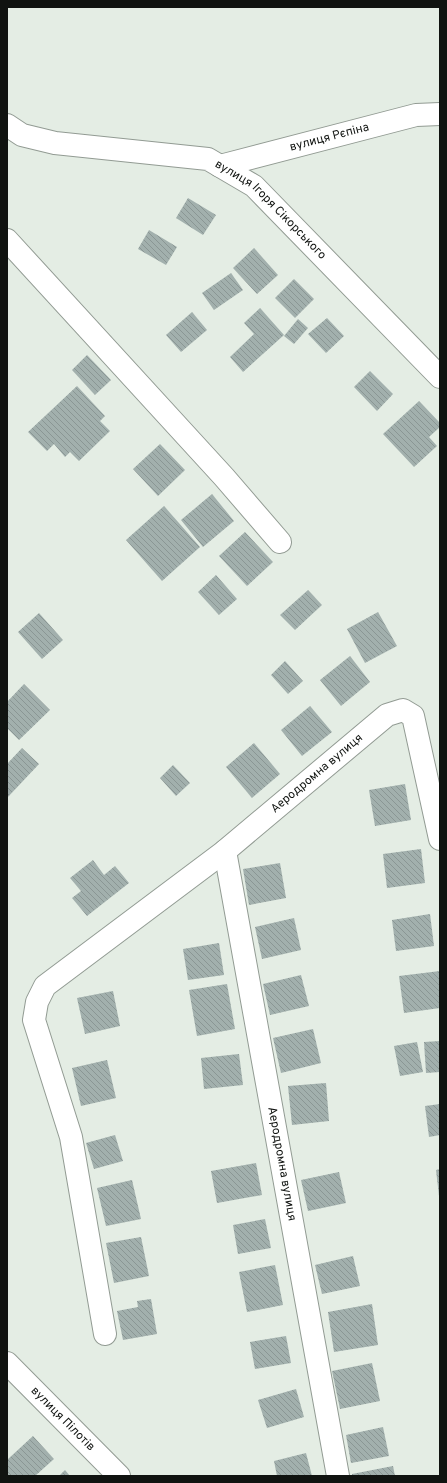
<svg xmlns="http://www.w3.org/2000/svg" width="447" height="1483" font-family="Overpass,sans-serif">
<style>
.building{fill:url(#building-back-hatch)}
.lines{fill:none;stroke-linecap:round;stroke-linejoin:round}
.minor-casing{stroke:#929b93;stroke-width:24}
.major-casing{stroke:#929b93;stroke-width:24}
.minor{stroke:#fff;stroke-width:22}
.major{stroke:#fff;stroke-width:22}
.labels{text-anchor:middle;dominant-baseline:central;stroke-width:3;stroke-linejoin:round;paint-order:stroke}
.street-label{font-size:12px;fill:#101310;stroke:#e4ede4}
</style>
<defs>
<pattern id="building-back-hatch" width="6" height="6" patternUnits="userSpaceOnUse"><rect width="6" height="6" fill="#a2b0ad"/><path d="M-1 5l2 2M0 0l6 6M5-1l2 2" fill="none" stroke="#8a9694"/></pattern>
</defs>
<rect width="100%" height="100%" fill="#e4ede4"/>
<g class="building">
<polygon points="188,198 216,215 203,235 176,218"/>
<polygon points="149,230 177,247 166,265 138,249"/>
<polygon points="254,248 278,275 257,294 233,268"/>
<polygon points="231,273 243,290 214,310 202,293"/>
<polygon points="294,279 314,299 295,318 275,298"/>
<polygon points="260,308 284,335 243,372 230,357 254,334 244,323"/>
<polygon points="192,312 207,330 181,352 166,335"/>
<polygon points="327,318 344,336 326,353 308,334"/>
<polygon points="298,319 308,328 294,344 284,336"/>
<polygon points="87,355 111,380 95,395 72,370"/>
<polygon points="370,371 393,394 377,411 354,387"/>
<polygon points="77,386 105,416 100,421 110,431 79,461 70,452 65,457 54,444 47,451 28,432"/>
<polygon points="419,401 440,423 440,427 429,437 437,446 414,467 383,434"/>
<polygon points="160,444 185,470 158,496 133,469"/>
<polygon points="212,494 234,521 203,547 181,520"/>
<polygon points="164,506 200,547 162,581 126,540"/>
<polygon points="245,532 273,562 247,586 219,556"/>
<polygon points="216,575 237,599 219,615 198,592"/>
<polygon points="308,590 322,605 295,630 280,615"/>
<polygon points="378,612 397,646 365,663 347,629"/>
<polygon points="39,613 63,640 42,659 18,632"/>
<polygon points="350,656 370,682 341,706 320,680"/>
<polygon points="285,661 303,681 288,694 271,675"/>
<polygon points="24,684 50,710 19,740 7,728 7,702"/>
<polygon points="310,706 332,732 302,756 281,730"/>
<polygon points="254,743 280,774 252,798 226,767"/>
<polygon points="22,748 39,764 7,798 7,764"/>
<polygon points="173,765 190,783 176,796 160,778"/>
<polygon points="405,784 411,820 375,826 369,790"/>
<polygon points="421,849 425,883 387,888 383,854"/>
<polygon points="93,860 104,875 115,866 129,883 87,916 72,898 81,891 70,878"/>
<polygon points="280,863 286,898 249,905 243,869"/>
<polygon points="430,914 434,946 396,951 392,920"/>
<polygon points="294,918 301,950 262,959 255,927"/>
<polygon points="219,943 224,975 188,980 183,949"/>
<polygon points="440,971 440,1008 404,1013 399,976"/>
<polygon points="301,975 309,1006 270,1015 263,984"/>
<polygon points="227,984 235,1029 197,1036 189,990"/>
<polygon points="113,991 120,1026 85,1034 77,998"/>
<polygon points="313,1029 321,1063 281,1073 273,1038"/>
<polygon points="440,1041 440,1072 426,1073 424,1042"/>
<polygon points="417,1042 423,1072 400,1076 394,1046"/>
<polygon points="239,1054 243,1085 204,1089 201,1058"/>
<polygon points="107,1060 116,1098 81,1106 72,1068"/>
<polygon points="326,1083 329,1121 292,1125 288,1086"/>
<polygon points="440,1104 440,1135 429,1137 425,1106"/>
<polygon points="115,1135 123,1161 94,1169 86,1143"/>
<polygon points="256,1163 262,1195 217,1203 211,1171"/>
<polygon points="440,1169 440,1196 439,1196 436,1170"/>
<polygon points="339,1172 346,1203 308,1211 301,1180"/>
<polygon points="132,1180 141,1219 106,1226 97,1188"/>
<polygon points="265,1219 271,1248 238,1254 233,1225"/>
<polygon points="141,1237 149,1276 114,1283 106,1243"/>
<polygon points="353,1256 360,1286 322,1294 315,1265"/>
<polygon points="275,1265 283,1305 247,1312 239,1272"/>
<polygon points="151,1299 157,1334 123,1340 117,1311 138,1307 137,1301"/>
<polygon points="372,1304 378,1345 334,1352 328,1312"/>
<polygon points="286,1336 291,1363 255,1369 250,1342"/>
<polygon points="372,1363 380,1401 340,1409 332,1371"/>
<polygon points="296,1389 304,1417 267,1428 258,1400"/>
<polygon points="383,1427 389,1456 351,1463 346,1435"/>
<polygon points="33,1436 54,1459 35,1476 7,1476 7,1460"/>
<polygon points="306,1453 312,1476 277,1476 274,1461"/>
<polygon points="393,1466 395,1476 352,1476 352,1474"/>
<polygon points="65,1470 70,1476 59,1476"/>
</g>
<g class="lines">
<g class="minor-casing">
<g id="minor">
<path id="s1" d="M220 166 416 115 440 114"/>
<polyline points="7,240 224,477 280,542"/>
<path id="s2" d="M225 851 338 1476"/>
<path id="s3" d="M105 1334 71 1137 34 1020 37 1002 45 986 225 851 387 715 403 710 413 716 440 839"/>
<path id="s4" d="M7 1363 119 1476"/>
</g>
</g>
<g class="major-casing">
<g id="major">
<path id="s5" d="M7 125 22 135 55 143 208 159 254 186 440 377"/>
</g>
</g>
<use href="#minor" class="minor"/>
<use href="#major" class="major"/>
</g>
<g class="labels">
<g class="street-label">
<text stroke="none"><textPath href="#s1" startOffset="113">вулиця Рєпіна</textPath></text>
<text stroke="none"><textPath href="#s5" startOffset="287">вулиця Ігоря Сікорського</textPath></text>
<text stroke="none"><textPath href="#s3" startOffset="704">Аеродромна вулиця</textPath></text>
<text stroke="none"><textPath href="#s2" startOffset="318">Аеродромна вулиця</textPath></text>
<text stroke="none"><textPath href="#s4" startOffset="79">вулиця Пілотів</textPath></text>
</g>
</g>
<rect width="447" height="1483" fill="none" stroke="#101310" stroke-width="16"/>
</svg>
